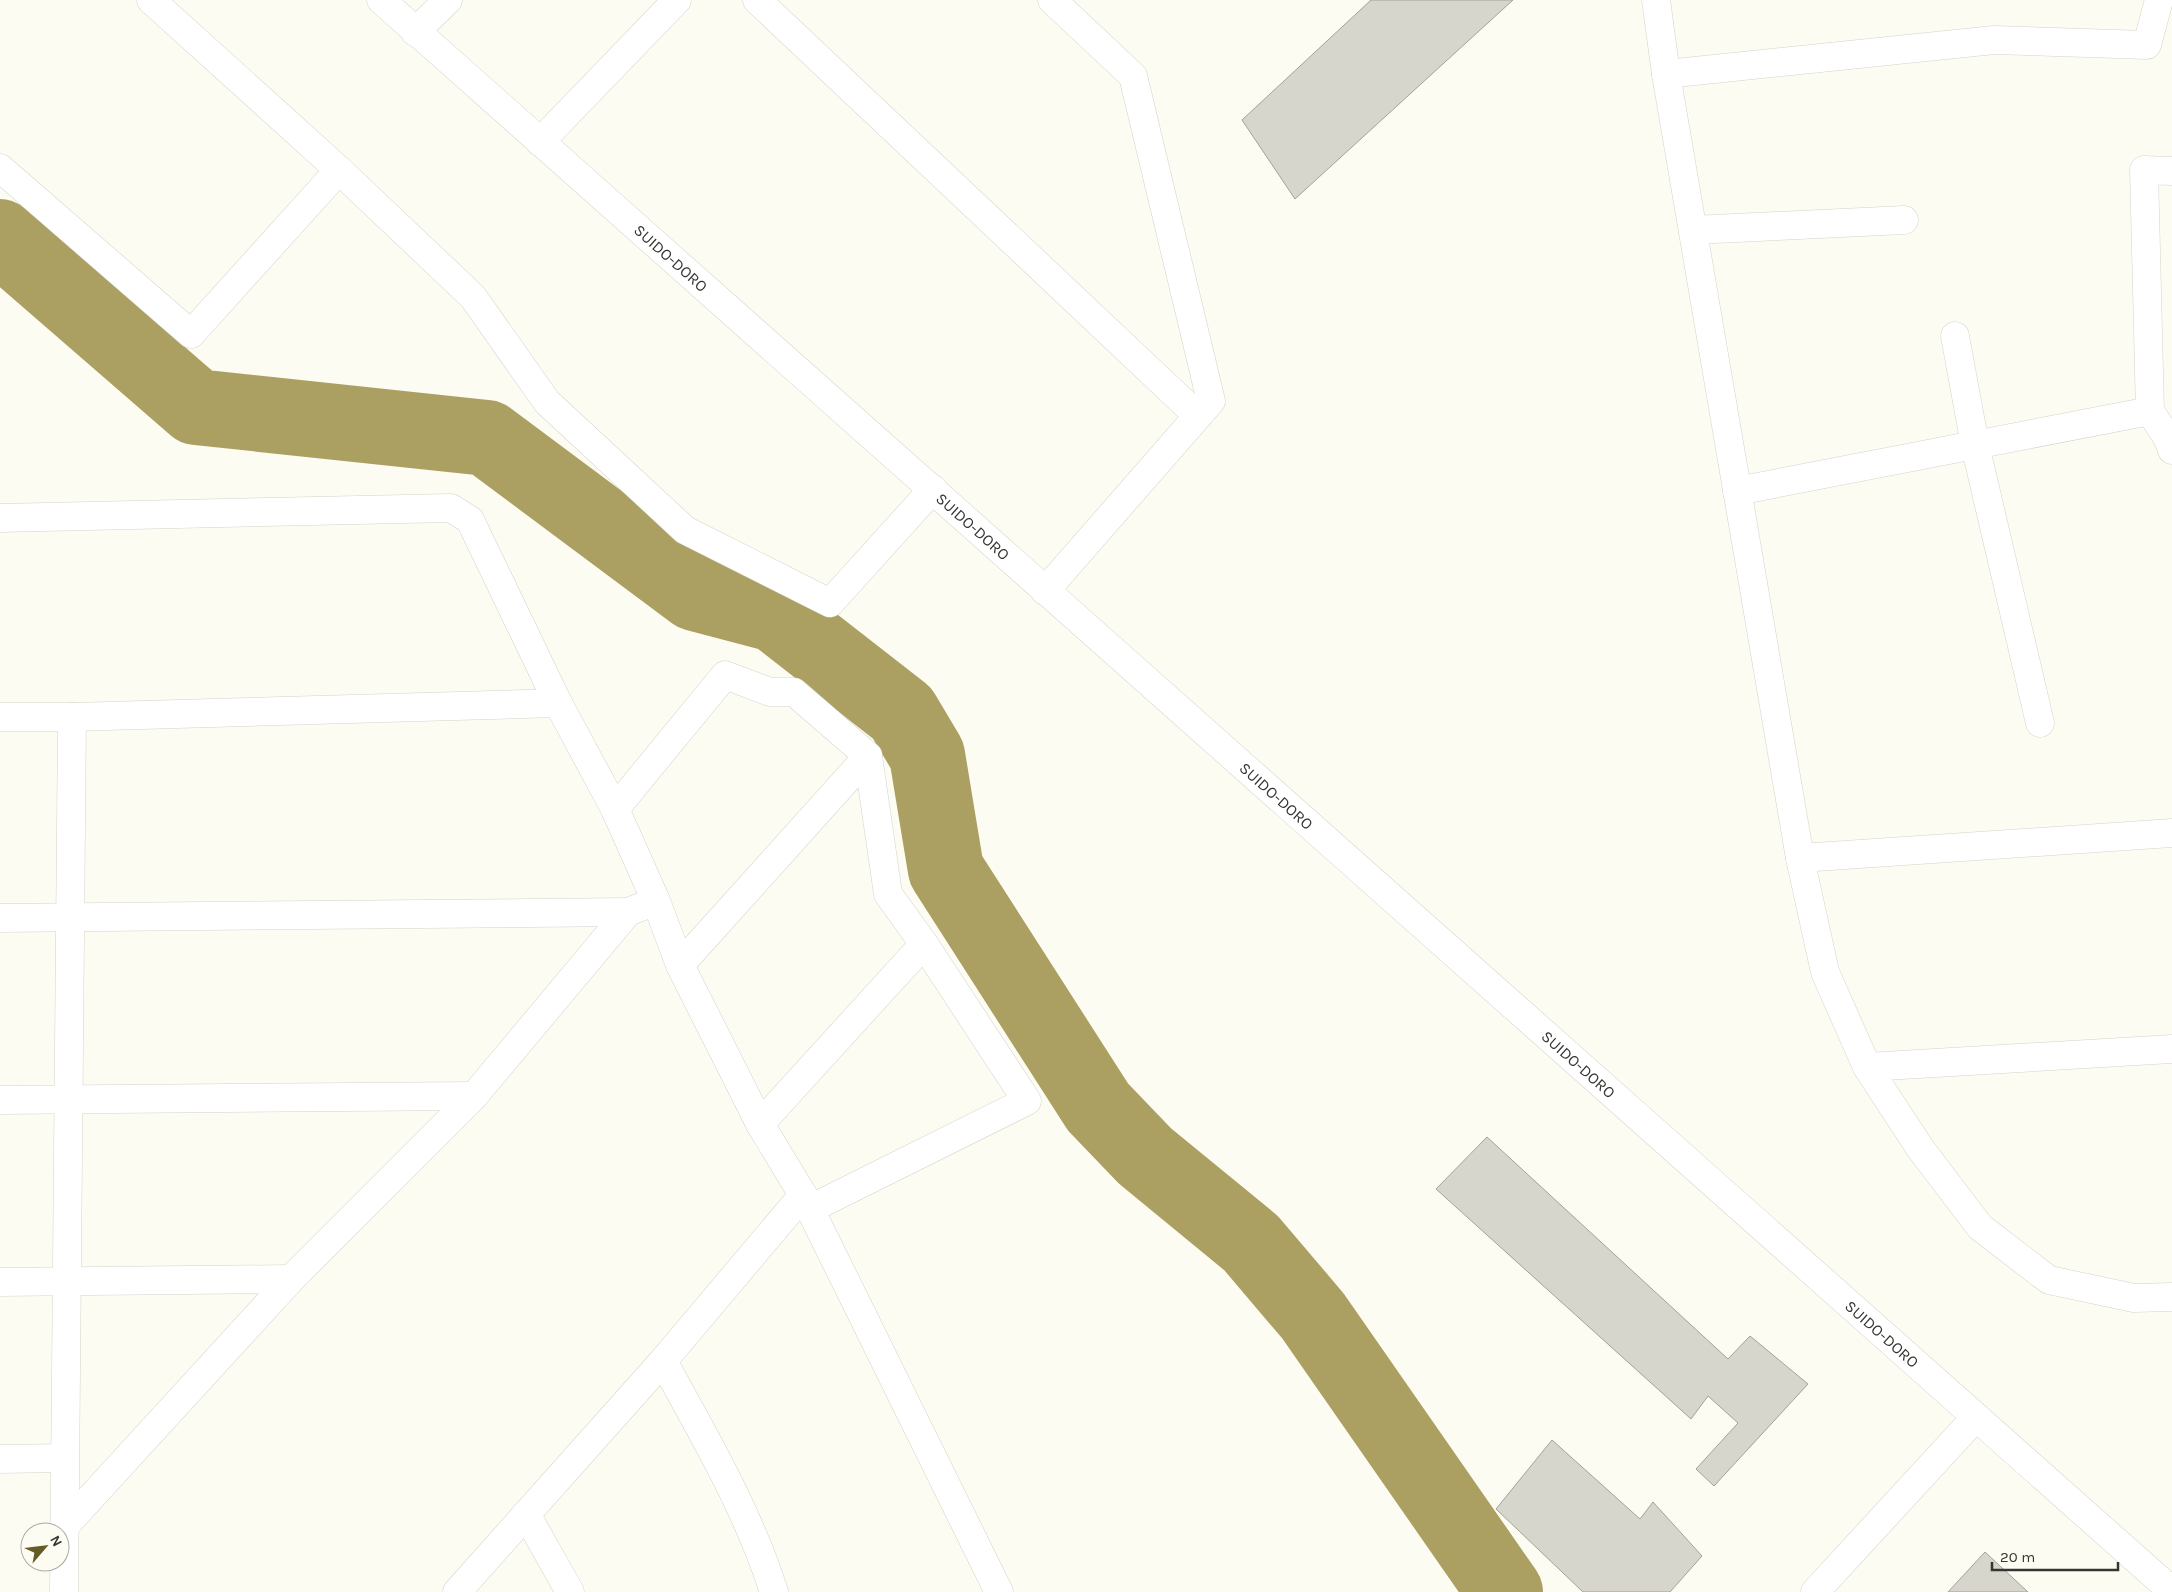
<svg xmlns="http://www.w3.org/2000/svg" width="2172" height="1592" font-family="Karla,sans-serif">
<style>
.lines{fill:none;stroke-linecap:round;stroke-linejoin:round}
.river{stroke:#aba061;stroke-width:76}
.building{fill:#d7d6cd;stroke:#a3a199}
.minor-casing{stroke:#d4d3ca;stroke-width:29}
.minor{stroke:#fff;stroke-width:28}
.labels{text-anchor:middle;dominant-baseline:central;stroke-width:5;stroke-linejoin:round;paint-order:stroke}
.street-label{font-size:16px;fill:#363532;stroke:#fdfcf3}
</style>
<rect width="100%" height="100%" fill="#fdfcf3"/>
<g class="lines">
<polyline class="river" points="0,237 196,407 487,438 695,593 775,614 902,713 927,755 946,870 1098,1107 1145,1156 1251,1243 1313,1316 1505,1592"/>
</g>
<g class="building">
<polygon points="1371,0 1513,0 1295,199 1242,120"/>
<polygon points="1487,1137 1728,1359 1750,1336 1808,1384 1714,1486 1696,1469 1738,1423 1708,1396 1691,1419 1436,1189"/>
<polygon points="1552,1440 1640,1519 1653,1502 1702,1556 1670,1592 1583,1592 1496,1509"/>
<polygon points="1985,1552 2028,1592 1948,1592"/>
</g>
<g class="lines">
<g class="minor-casing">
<g id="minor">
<polyline points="151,0 339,170 473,297 547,402 685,530 830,603 933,489"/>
<path id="s1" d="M381 0 2172 1591"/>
<polyline points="757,0 1198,416"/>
<polyline points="1656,0 1666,74 1800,858 1825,972 1867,1067 1920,1148 1980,1227 2049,1280 2134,1298 2172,1297"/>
<polyline points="415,32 448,0"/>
<polyline points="1666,74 1994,40 2147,45 2159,0"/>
<polyline points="540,142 677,0"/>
<polyline points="0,168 191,334 339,170"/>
<polyline points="2172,171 2144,170 2150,411 2168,439 2172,450"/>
<polyline points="1693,230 1904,220"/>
<polyline points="1955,336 1975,445 2040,723"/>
<polyline points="1737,491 2150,411"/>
<polyline points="0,518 451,508 470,520 558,703 615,809 656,901 680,965 760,1124 803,1195 999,1592"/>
<polyline points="1045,591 1211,401 1133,76 1052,0"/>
<polyline points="0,717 72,717 558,703"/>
<polyline points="615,809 725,675 770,692 794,692 868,756 888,894 924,944 1027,1101 810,1209"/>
<polyline points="1800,858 2172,833"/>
<polyline points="0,918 628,912"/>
<polyline points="680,965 868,756"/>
<polyline points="1867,1067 2172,1049"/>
<polyline points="0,1100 474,1096"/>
<polyline points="760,1124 924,944"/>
<polyline points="0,1282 291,1279"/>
<path d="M663 1361C704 1436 748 1510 774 1592"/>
<polyline points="0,1459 64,1458"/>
<polyline points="526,1514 570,1592"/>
<polyline points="63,1528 291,1279 474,1096 628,912 656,901"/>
<polyline points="64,1592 72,717"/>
<polyline points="457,1592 663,1361 803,1195"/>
<polyline points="1815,1592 1976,1417"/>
</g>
</g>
<use href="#minor" class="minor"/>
</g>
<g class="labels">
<g class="street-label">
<text stroke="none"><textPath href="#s1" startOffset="388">SUIDO-DORO</textPath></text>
<text stroke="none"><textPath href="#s1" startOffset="792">SUIDO-DORO</textPath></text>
<text stroke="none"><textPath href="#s1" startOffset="1198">SUIDO-DORO</textPath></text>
<text stroke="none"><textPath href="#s1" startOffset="1602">SUIDO-DORO</textPath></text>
<text stroke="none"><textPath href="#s1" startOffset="2008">SUIDO-DORO</textPath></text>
</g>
</g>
<g transform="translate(45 1547) rotate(62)"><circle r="24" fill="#fdfcf3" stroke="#adaca6"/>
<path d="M0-4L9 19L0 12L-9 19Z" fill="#645b27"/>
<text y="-8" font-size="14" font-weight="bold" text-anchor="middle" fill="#363532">N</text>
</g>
<path d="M1992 1562v8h126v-8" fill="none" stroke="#363532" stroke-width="2.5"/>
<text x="2000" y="1562" font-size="15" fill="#363532" stroke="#fdfcf3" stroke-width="4" paint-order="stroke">20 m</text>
</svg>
